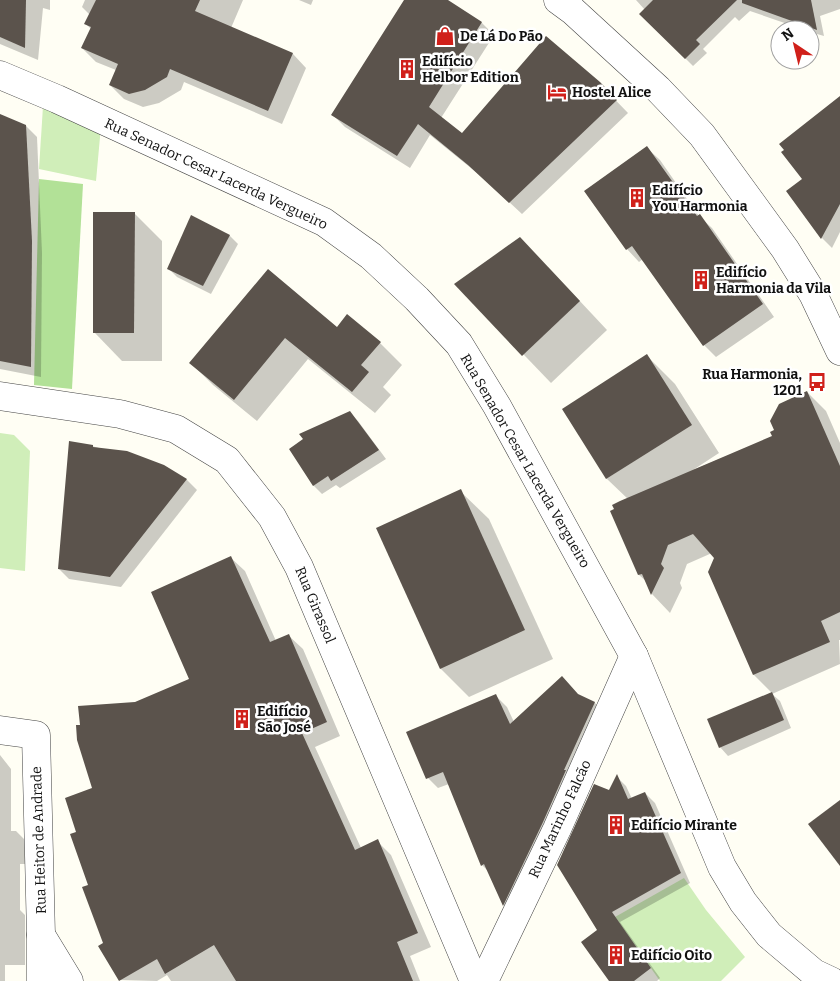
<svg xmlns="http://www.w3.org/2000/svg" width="840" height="981" font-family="Bitter,serif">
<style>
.green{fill:#d0eeb9}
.forest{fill:#b2e197}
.shadow{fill:#0003}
.building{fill:#5b534c}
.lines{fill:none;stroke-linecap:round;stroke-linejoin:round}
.street-casing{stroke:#444;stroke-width:29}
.street{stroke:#fff;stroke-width:28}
.labels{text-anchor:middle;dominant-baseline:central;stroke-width:5;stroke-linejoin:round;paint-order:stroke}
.poi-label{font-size:14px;font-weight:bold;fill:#111;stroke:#fff;text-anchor:start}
.street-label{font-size:14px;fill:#111;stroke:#fff}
</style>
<rect width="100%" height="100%" fill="#fffef4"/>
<g class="green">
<polygon points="43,106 101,126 96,181 39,169"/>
<polygon points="0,433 14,435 30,451 25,571 0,568"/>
<polygon points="684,878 706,910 745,957 721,981 660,981 615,917"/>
</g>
<polygon class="forest" points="39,179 83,184 72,389 34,385"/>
<g class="shadow">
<polygon points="0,0 50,0 50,10 43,8 38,60 0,44"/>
<polygon points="85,0 243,0 231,28 293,54 306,68 282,124 184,82 181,90 159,103 143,107 124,99 110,85 116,70 96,62 82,48 91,29 86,24 90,15 82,7"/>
<polygon points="299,0 313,0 311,5"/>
<polygon points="405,0 445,0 482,23 494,35 441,118 462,134 599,83 628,113 522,214 482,177 430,135 410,168 345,127 333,115"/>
<polygon points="636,0 840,0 840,9 820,16 824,36 810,32 810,30 805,30 750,11 739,21 735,17 703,49 707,53 693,66 641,14 645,10"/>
<polygon points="840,98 840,232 832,248 822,238 804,179"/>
<polygon points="0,115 26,126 37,137 42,253 41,377 0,369"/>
<polygon points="647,148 660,160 699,216 712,228 774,317 716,357 704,345 643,259 639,262 627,249"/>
<polygon points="134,213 162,241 162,361 122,361 94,332"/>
<polygon points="192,217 230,236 238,244 211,294 177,277 169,269"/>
<polygon points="548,267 607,330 551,383 456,284"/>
<polygon points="268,271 337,328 380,343 402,365 383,387 391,395 375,413 308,359 257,421 213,385 191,363"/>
<polygon points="647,356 675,384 719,453 693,470 773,437 776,430 807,392 826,411 840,443 840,640 839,640 840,664 772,694 780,701 791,728 728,756 720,747 772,693 754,675 716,558 712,553 687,564 680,583 682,588 670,613 652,594 647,582 639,575 611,512 629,500 607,479 563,410"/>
<polygon points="349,413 358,421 386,459 340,488 336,485 322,494 314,486 290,449"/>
<polygon points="92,446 164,467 187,480 197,490 121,587 69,579 59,569"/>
<polygon points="460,491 489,519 553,659 469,697 441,669"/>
<polygon points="231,558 245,571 276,641 289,636 303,649 340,736 315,747 361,848 377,841 391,855 431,947 410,956 420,981 171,981 167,975 157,981 120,980 104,943 78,833 94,789 136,704 190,679"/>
<polygon points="496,696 507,707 514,722 579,696 595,703 605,714 514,915 504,905 490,873 482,865 449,784 438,788 428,778"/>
<polygon points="0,755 11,769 11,831 16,831 25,840 25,864 20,864 20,910 25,915 25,965 5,965 5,981 0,981"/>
<polygon points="617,777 626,786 632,799 645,793 655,803 690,883 620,922 660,978 657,981 611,981 599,930 609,792"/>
</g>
<g class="building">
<polygon points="0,0 26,0 25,48 0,37"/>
<polygon points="96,0 200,0 195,11 293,53 268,111 170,69 167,77 145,90 129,94 109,85 118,64 81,48 91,27 84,24"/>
<polygon points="404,0 448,0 482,22 429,107 462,133 546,36 600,82 617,100 509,203 468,165 418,124 397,156 331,115"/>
<polygon points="653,0 737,0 696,40 700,44 685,59 639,14"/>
<polygon points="742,0 811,0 817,30 742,3"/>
<polygon points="840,96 840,204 821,239 786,191 802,179 781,152 784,150 779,144"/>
<polygon points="0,114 26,125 32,241 31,367 0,361"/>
<polygon points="647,146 697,216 700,214 763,304 703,346 632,246 626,250 584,191"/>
<polygon points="93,212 135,212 134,333 93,333"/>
<polygon points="191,215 230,235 203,286 167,269"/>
<polygon points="520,237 580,301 522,356 454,284"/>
<polygon points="268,269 337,327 347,314 381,342 361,365 369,372 352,392 285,338 234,400 189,363"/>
<polygon points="647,354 692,425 606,479 562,409"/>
<polygon points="807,391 840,466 840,612 821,621 830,642 753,675 708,572 714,558 693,534 668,545 661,564 664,568 651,595 642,574 638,575 610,511 614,509 612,505 620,501 772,436 770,432 774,430 770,421 779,404"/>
<polygon points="350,411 379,450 331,481 328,476 313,486 289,449 303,439 299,434"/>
<polygon points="69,441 93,445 93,447 127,451 164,465 187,479 110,577 58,569"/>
<polygon points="461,489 525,630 440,669 376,528"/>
<polygon points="231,556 270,642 289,634 327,722 302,733 355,850 378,839 418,933 397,942 413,981 236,981 214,945 165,974 157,959 119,981 98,946 103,943 82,887 88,885 70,834 76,832 65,798 92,788 77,740 76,725 80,725 78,706 135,702 189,679 151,592"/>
<polygon points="562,676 578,694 595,702 564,770 566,770 543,822 503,906 484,864 481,866 443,772 426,779 406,732 496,694 510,724"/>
<polygon points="772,692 784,720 719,748 707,719"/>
<polygon points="617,774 628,799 645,792 681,873 612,912 651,968 634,981 609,981 581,942 597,930 557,865 594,784 609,790"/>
<polygon points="840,800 840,866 808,824"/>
</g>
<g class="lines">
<g class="street-casing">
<g id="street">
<polyline points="558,0 573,11 658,89 702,135 785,249 813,294 840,351"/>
<polyline points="0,75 57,99 324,222 371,256 417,299 459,344 497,406 634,656 722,867 743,902 769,935 814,973 831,981"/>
<polyline points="0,396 120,414 176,429 227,460 272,517 299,567 474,981"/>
<polyline points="0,730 36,735 41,935 41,981"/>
<polyline points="41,935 69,981"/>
<polyline points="484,981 557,829 634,656"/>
</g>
</g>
<use href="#street" class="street"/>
</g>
<defs>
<g id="shop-bare" transform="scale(1.5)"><path d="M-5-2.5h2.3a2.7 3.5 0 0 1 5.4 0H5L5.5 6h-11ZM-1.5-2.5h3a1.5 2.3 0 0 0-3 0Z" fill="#d0201a" stroke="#fff" stroke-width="2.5" paint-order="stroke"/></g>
<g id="building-bare" transform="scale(1.5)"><path d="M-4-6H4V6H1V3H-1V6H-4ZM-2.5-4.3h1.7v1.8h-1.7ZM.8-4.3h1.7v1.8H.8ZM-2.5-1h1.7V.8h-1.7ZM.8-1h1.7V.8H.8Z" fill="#d0201a" stroke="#fff" stroke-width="2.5" paint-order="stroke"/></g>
<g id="hotel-bare" transform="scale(1.5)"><path d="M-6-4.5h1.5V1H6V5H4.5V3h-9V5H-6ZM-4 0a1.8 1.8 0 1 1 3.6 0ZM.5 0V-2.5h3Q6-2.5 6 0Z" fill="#d0201a" stroke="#fff" stroke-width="2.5" paint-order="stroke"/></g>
<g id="bus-bare" transform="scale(1.5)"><path d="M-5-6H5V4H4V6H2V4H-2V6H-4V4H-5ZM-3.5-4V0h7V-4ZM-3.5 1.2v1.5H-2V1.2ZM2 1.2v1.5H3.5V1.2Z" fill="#d0201a" stroke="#fff" stroke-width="2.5" paint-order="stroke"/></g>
</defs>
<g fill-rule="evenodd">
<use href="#shop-bare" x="445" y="36"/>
<use href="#building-bare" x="407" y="69"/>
<use href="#hotel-bare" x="557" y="92"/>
<use href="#building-bare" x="637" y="198"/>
<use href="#building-bare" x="701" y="280"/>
<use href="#bus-bare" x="817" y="382"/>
<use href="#building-bare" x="242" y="719"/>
<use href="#building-bare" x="616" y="825"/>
<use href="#building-bare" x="616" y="955"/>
</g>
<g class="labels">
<g class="poi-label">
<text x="460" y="36">De Lá Do Pão</text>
<text x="422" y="61">Edifício<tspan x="422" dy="16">Helbor Edition</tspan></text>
<text x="572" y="92">Hostel Alice</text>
<text x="652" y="190">Edifício<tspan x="652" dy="16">You Harmonia</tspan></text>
<text x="716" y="272">Edifício<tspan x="716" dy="16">Harmonia da Vila</tspan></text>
<text x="802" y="374" text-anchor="end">Rua Harmonia,<tspan x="802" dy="16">1201</tspan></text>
<text x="257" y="711">Edifício<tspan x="257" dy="16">São José</tspan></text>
<text x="631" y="825">Edifício Mirante</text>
<text x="631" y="955">Edifício Oito</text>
</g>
<g class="street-label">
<text transform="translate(216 174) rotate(25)">Rua Senador Cesar Lacerda Vergueiro</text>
<text transform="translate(525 461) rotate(60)">Rua Senador Cesar Lacerda Vergueiro</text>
<text transform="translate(315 605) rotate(67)">Rua Girassol</text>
<text transform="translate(560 819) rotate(-65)">Rua Marinho Falcão</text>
<text transform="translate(39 840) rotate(-92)">Rua Heitor de Andrade</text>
</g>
</g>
<g transform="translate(795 45) rotate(325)"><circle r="24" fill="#ffffff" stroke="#a0a0a0"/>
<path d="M0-4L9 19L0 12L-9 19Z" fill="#d0201a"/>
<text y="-8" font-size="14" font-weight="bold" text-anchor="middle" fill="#111111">N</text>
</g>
</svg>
